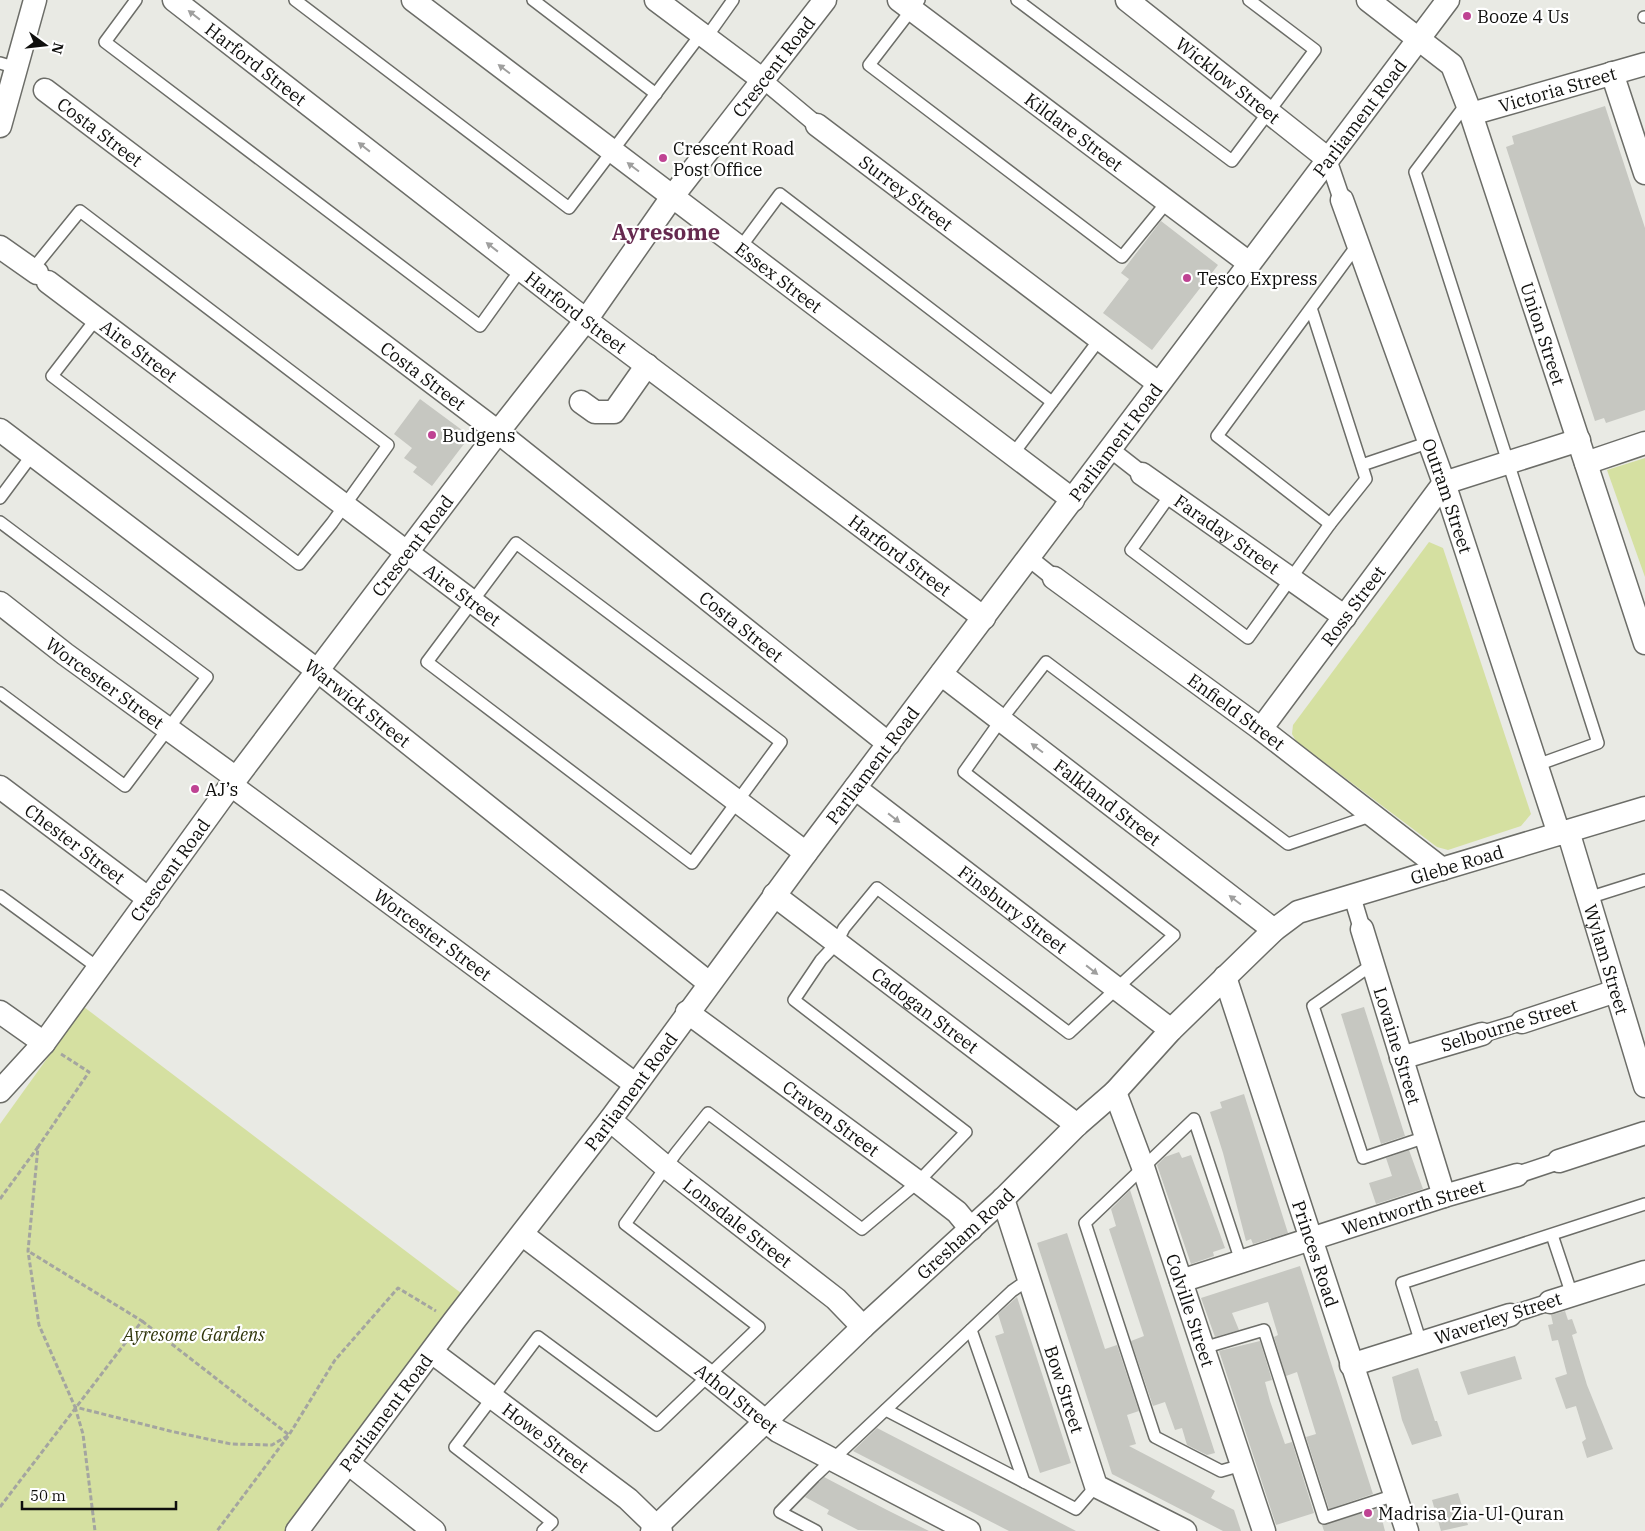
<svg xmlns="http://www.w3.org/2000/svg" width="1645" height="1531" font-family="'IBM Plex Serif',serif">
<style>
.green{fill:#d5e0a1}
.building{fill:#c6c7c1}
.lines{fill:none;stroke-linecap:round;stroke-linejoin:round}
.service-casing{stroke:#6c6d68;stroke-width:14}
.pedestrian-casing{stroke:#6c6d68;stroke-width:19}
.minor-casing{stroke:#6c6d68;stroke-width:25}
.path{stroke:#a4a5a0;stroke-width:3;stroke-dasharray:5 2.5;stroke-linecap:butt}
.service{stroke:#fff;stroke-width:11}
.pedestrian{stroke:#fff;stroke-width:16}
.minor{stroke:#fff;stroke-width:22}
.oneway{fill:#9f9f9e}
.poi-dot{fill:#bf4393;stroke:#fff;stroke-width:2}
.labels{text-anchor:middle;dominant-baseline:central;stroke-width:4.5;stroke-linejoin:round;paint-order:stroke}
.poi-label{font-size:18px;fill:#0f0f0d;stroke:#fff;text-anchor:start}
.street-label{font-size:18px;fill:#0f0f0d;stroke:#fff}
.park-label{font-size:18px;font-style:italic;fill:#31370c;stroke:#fff}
.district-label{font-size:22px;font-weight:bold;fill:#66294f;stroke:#fff}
</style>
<rect width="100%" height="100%" fill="#e9eae4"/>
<g class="green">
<polygon points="1645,458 1645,577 1607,470"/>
<polygon points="1429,542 1443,548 1531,814 1521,826 1448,850 1437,847 1296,741 1292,734 1293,725"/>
<polygon points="84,1007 465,1296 287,1531 0,1531 0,1124"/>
</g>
<g class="building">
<polygon points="1605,106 1645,228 1645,410 1606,423 1604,418 1595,421 1506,147 1514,144 1512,136"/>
<polygon points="1161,221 1218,265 1152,350 1103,313 1129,279 1121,273"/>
<polygon points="420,399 470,436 432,486 413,472 417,467 404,458 412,448 394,434"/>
<polygon points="1364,1007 1405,1136 1381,1144 1341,1014"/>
<polygon points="1244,1094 1288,1233 1253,1244 1251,1239 1246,1241 1223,1153 1210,1112 1222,1108 1220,1102"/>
<polygon points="1409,1150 1423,1189 1376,1204 1369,1183 1392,1176 1386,1158"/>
<polygon points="1179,1152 1182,1158 1191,1155 1225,1248 1213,1252 1214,1256 1191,1264 1157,1165 1165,1157"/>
<polygon points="1130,1190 1215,1453 1207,1455 1187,1445 1182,1428 1175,1430 1165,1402 1153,1406 1131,1341 1144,1336 1109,1229 1116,1226 1111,1209"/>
<polygon points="1067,1233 1105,1349 1117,1345 1139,1411 1127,1415 1136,1444 1129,1446 1215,1491 1211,1498 1234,1510 1241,1531 1223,1531 1112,1474 1037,1243"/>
<polygon points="1300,1266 1373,1494 1329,1509 1306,1437 1316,1434 1297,1372 1286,1376 1274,1337 1278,1335 1268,1302 1232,1313 1239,1330 1215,1337 1201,1298"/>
<polygon points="1017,1297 1071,1463 1040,1473 995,1336 1004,1333 998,1314"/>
<polygon points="1565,1311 1568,1320 1572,1319 1577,1333 1572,1335 1587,1385 1613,1449 1587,1458 1582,1442 1586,1439 1576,1406 1566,1409 1555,1378 1567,1374 1558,1340 1552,1341 1548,1325 1553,1324 1551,1315"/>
<polygon points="1260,1341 1272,1380 1265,1382 1270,1401 1285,1444 1292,1442 1314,1513 1276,1525 1219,1351"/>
<polygon points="1515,1356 1522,1379 1468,1395 1460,1372"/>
<polygon points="1418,1368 1435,1421 1437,1421 1442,1436 1412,1445 1402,1420 1392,1377"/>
<polygon points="877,1428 1028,1506 1076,1531 1009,1531 853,1451"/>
<polygon points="824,1477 887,1510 929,1531 858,1530 827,1514 829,1510 805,1497"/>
<polygon points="1458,1493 1468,1525 1441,1531 1432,1500"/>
<polygon points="1379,1508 1385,1531 1324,1531 1322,1525"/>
</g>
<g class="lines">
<g class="service-casing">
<g id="service">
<polyline points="136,0 105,42 480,326 521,269"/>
<polyline points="295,0 569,208 701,34"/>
<polyline points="533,0 656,94"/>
<polyline points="919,0 869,65 1122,257 1167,202"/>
<polyline points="1017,0 1232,161 1315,50 1249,0"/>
<polyline points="1644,17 1645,17"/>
<polyline points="706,38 733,0"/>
<polyline points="0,63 17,68"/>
<polyline points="1467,103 1415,172 1598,743 1537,765"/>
<polyline points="740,248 780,194 1052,402"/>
<polyline points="32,270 80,211 388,445 332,523 299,564 52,376 96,319"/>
<polyline points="1311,308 1366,479 1330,524 1217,436 1358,244"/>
<polyline points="1013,454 1099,340"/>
<polyline points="1362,465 1430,442"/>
<polyline points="1171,494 1131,550 1248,638 1330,524"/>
<polyline points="0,498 32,455"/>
<polyline points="0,522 207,677 125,786 0,693"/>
<polygon points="516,543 781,742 692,863 427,662"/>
<polyline points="0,896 97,967"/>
<polyline points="1588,898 1645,880"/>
<polyline points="1373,964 1313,1006 1363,1158 1426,1137"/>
<polyline points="1552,1235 1572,1295"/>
<polyline points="1241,1261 1194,1119 1085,1223 1155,1437 1221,1471 1242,1465"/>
<polyline points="971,1330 1024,1482"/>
<polyline points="1421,1343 1402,1283 1645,1204"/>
<polyline points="1203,1348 1264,1330 1324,1518 1395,1495"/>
<polyline points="886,1410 1076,1509 1096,1486"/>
<polyline points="543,1531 552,1522 455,1447 538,1337 657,1425 759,1327 625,1224 676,1153 708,1113 862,1229 918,1182 966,1132 794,1000 821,960 836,944 844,928 877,888 1069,1033 1174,935 964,772 1001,720 1046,662 1288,844 1373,815"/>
<polyline points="816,1531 780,1512 814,1477 1012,1291 1029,1279"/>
</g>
</g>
<g class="pedestrian-casing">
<g id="pedestrian">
<polyline points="763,80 817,125"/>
<polyline points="1328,159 1342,200"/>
<polyline points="1110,449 1142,474"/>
<polyline points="1029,558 1054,578"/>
<polyline points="1352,896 1362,929"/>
<polyline points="1482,1034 1522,1022"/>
<polyline points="1517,1175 1559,1161"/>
<polyline points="1510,1315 1550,1302"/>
</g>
</g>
<g class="minor-casing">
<g id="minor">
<path id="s1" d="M174 0 586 320 984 618"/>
<path id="s2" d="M413 0 1073 500"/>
<polyline points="656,0 763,80"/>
<path id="s3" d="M899 0 1249 263"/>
<path id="s4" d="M1127 0 1328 159"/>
<path id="s5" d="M1368 0 1452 65 1471 114 1645 643"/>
<polyline points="1612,73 1645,173"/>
<path id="s6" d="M45 90 498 432 889 744"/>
<path id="s7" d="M1471 114 1645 64"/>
<path id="s8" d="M817 125 1158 383"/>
<polyline points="0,126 35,0"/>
<path id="s9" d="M1342 200 1444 483 1559 834"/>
<polyline points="0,247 37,273"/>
<path id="s10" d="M48 282 806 853"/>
<polyline points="581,402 595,412 614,412 647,365"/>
<path id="s11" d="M0 430 318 671 709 983"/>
<polyline points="1586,463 1645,443"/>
<path id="s12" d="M1142 474 1345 617"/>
<path id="s13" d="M1054 578 1261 729 1442 869"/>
<path id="s14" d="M0 603 65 654 236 778"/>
<path id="s15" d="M941 674 1274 930"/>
<path id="s16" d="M1261 729 1444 483 1579 440"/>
<path id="s17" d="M231 785 635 1084"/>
<path id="s18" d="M0 787 149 899"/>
<path id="s19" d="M855 788 1171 1030"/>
<path id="s20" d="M1568 831 1645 1086"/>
<path id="s21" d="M774 895 1077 1125"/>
<path id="s22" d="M1362 929 1444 1196"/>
<path id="s23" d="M1225 977 1407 1531"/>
<polyline points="0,1012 44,1043"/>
<path id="s24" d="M687 1012 918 1182 957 1212 971 1229"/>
<polyline points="1522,1022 1616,991"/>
<polyline points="1401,1058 1482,1034"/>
<path id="s25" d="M0 1091 44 1043 231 785 498 432 586 320 672 197 825 0"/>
<path id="s26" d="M1115 1092 1143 1167 1264 1531"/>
<path id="s27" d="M610 1120 666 1167 836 1299 863 1327"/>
<polyline points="1559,1161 1645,1133"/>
<path id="s28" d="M1003 1199 1096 1486 1185 1531"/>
<path id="s29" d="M523 1235 709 1376 778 1431 969 1531"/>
<path id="s30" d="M1181 1281 1444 1196 1517 1175"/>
<polyline points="1550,1302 1645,1272"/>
<path id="s31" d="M433 1353 628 1499 661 1531"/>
<polyline points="1351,1365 1510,1315"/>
<polyline points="348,1463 434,1531"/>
<path id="s32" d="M297 1531 454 1321 610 1120 806 853 1448 0"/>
<path id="s33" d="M652 1531 863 1327 1003 1199 1077 1125 1115 1092 1171 1030 1274 930 1298 912 1645 808"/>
</g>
</g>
<g class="path">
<polyline points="61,1054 89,1072 38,1147 28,1251 39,1325 75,1407 170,1431 231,1444 272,1445 289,1435 335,1360 398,1288 436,1311"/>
<polyline points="0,1199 38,1147"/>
<polyline points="142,1321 289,1435 217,1531"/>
<polyline points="75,1407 83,1434 95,1531"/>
<polyline points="0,1507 142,1321 28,1251"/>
</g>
<use href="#service" class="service"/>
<use href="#pedestrian" class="pedestrian"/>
<use href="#minor" class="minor"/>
</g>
<defs><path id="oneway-solid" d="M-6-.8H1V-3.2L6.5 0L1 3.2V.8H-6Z" transform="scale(1.25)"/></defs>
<g class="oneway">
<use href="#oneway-solid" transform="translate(194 15) rotate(-142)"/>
<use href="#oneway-solid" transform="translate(504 69) rotate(-143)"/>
<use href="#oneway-solid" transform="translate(364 147) rotate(-142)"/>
<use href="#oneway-solid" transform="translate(633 167) rotate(-143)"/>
<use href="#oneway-solid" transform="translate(492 247) rotate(-142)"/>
<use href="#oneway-solid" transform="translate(1037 748) rotate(-143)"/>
<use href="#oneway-solid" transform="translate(894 818) rotate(38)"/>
<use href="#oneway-solid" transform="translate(1235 900) rotate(-143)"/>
<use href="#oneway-solid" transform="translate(1092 970) rotate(38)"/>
</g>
<g class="poi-dot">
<circle cx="1467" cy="16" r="5"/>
<circle cx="663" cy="158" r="5"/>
<circle cx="1187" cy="278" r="5"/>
<circle cx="432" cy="435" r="5"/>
<circle cx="195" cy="789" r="5"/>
<circle cx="1368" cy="1513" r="5"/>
</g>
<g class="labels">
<g class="poi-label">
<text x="1477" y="16">Booze 4 Us</text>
<text x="673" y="148">Crescent Road<tspan x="673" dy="21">Post Office</tspan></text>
<text x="1197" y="278">Tesco Express</text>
<text x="442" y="435">Budgens</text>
<text x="205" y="789">AJ’s</text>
<text x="1378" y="1513">Madrisa Zia-Ul-Quran</text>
</g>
<g class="street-label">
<text stroke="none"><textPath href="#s1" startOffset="104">Harford Street</textPath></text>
<text stroke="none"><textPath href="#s25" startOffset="1284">Crescent Road</textPath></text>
<text stroke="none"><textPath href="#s4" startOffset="129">Wicklow Street</textPath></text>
<text stroke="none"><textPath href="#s7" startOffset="90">Victoria Street</textPath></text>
<text stroke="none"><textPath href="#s32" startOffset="1768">Parliament Road</textPath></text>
<text stroke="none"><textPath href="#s6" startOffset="69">Costa Street</textPath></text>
<text stroke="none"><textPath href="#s3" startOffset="219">Kildare Street</textPath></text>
<text stroke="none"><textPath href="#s8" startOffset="112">Surrey Street</textPath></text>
<text stroke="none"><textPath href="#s2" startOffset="459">Essex Street</textPath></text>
<text stroke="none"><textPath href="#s1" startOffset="509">Harford Street</textPath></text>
<text stroke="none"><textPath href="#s5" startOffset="390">Union Street</textPath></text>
<text stroke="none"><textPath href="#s10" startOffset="114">Aire Street</textPath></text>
<text stroke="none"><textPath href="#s6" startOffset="474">Costa Street</textPath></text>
<text stroke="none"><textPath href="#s32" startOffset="1362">Parliament Road</textPath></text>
<text stroke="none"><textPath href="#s9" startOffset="314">Outram Street</textPath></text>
<text stroke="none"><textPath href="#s12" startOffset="104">Faraday Street</textPath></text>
<text stroke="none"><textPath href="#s25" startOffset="684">Crescent Road</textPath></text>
<text stroke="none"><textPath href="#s1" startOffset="914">Harford Street</textPath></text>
<text stroke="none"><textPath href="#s10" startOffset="519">Aire Street</textPath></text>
<text stroke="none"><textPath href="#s16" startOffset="154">Ross Street</textPath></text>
<text stroke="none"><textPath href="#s6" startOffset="879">Costa Street</textPath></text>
<text stroke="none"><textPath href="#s14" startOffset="132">Worcester Street</textPath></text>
<text stroke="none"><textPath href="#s11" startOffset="450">Warwick Street</textPath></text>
<text stroke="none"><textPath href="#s13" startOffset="226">Enfield Street</textPath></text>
<text stroke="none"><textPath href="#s32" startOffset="958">Parliament Road</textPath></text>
<text stroke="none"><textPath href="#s15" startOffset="210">Falkland Street</textPath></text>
<text stroke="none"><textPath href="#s18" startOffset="94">Chester Street</textPath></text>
<text stroke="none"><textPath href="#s33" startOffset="1061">Glebe Road</textPath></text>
<text stroke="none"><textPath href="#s25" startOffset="279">Crescent Road</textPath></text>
<text stroke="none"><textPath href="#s19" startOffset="199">Finsbury Street</textPath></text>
<text stroke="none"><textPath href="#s17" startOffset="251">Worcester Street</textPath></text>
<text stroke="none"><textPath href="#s20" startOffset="134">Wylam Street</textPath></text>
<text stroke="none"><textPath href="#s21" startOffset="190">Cadogan Street</textPath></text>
<text transform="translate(1509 1025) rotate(-17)">Selbourne Street</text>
<text stroke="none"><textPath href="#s22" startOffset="122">Lovaine Street</textPath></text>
<text stroke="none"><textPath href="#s32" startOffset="552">Parliament Road</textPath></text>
<text stroke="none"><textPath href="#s24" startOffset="179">Craven Street</textPath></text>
<text stroke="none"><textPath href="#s30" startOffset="244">Wentworth Street</textPath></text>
<text stroke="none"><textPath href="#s27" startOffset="164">Lonsdale Street</textPath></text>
<text stroke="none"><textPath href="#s33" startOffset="432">Gresham Road</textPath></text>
<text stroke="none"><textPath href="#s23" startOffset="291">Princes Road</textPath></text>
<text stroke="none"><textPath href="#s26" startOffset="231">Colville Street</textPath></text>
<text transform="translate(1498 1318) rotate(-18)">Waverley Street</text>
<text stroke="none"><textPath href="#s28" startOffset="200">Bow Street</textPath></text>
<text stroke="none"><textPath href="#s29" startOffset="269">Athol Street</textPath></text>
<text stroke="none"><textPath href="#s32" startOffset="148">Parliament Road</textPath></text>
<text stroke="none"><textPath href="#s31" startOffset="141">Howe Street</textPath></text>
</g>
<g class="park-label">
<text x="194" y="1334">Ayresome Gardens</text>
</g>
<g class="district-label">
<text x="666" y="231">Ayresome</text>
</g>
</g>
<g transform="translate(45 45) rotate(105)" stroke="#ffffff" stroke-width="4" paint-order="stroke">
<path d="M0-4L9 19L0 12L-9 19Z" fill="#0f0f0d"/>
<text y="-8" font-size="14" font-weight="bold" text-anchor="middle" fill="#0f0f0d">N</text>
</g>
<path d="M22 1501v8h154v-8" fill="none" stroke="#0f0f0d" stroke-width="2.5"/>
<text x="30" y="1501" font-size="15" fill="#0f0f0d" stroke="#ffffff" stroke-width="4" paint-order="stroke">50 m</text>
</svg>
